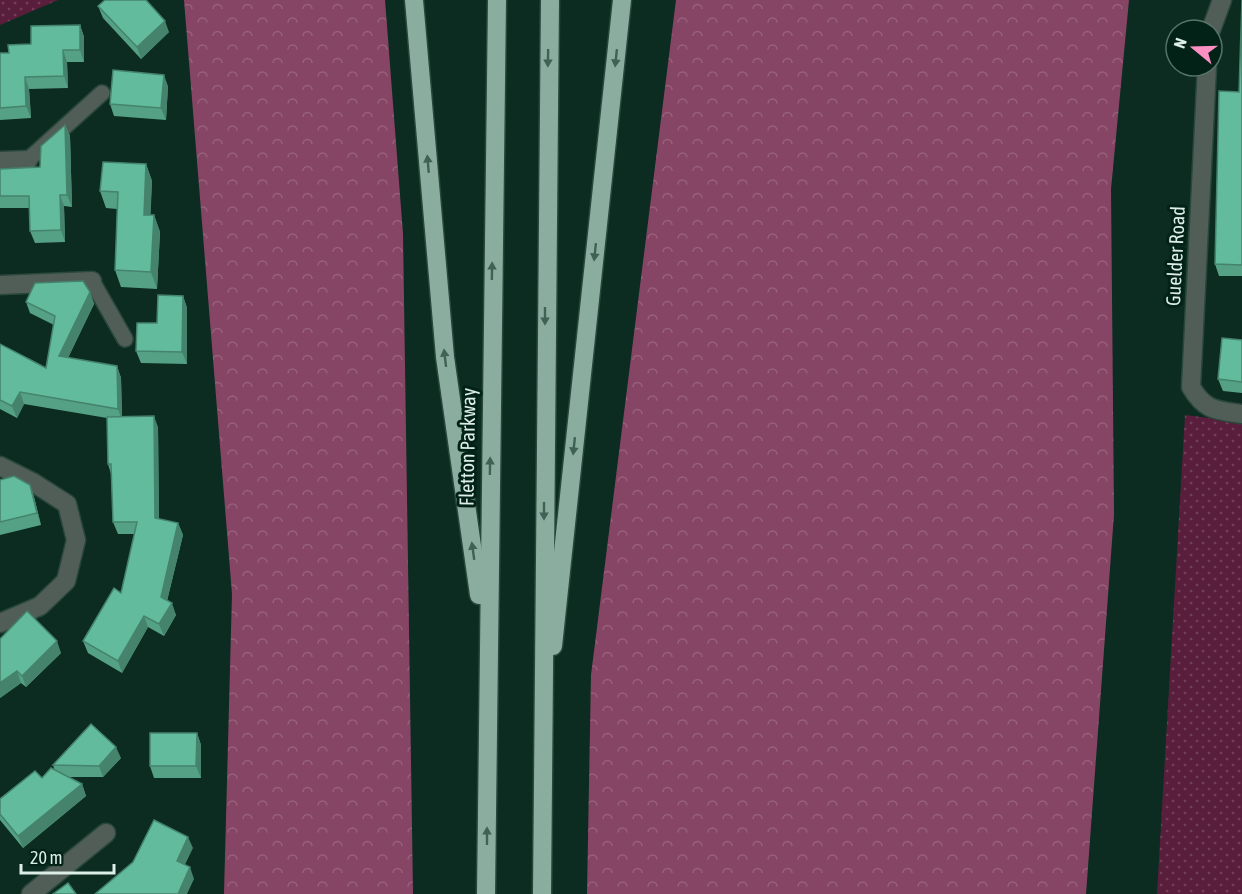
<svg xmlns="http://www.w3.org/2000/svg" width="1242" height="894" font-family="'Asap Condensed',sans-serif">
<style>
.forest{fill:url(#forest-crowns)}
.park{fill:url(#park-dots)}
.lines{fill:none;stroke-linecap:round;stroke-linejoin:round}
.lane-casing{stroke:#29473d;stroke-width:18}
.street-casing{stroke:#29473d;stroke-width:21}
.highway-casing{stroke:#29473d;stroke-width:21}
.lane{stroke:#515e58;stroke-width:15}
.street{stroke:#515e58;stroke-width:18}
.highway{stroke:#8bad9f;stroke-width:18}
.wall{fill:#54a186}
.shaded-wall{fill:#45836d}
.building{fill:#62bb9c;stroke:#45836d;stroke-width:1.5}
.oneway{fill:#406155}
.labels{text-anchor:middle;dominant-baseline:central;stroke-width:6;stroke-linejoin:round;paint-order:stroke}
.street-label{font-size:20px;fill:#dceee6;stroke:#022218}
</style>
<defs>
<pattern id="forest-crowns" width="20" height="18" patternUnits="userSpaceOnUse" patternTransform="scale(1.5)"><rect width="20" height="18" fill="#874565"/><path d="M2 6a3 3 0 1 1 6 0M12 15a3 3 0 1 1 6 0" fill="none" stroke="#97607b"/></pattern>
<pattern id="park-dots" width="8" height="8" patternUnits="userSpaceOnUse" patternTransform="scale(1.5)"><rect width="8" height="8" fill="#5a1e3d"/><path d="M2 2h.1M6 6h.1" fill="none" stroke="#713f59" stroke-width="1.8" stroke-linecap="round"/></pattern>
</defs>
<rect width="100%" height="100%" fill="#0c2c21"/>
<g class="forest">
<polygon points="184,0 385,0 403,234 413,894 224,894 232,594"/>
<polygon points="676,0 1129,0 1111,189 1114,514 1086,894 587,894 591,675"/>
</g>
<g class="park">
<polygon points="0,0 58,0 0,25"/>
<polygon points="1185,415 1242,422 1242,894 1157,894"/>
</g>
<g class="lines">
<g class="lane-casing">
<g id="lane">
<polyline points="28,160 102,93"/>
<polyline points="92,281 125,339"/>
</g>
</g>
<g class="street-casing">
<g id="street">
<polyline points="1211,30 1222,0"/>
<path d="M1207 66 1191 387C1205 411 1216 410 1242 414"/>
<polyline points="0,161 28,160"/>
<polyline points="0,285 92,281"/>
<polyline points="0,466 34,483 67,504 76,540 66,581 40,606 0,623"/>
<polyline points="31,894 106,833"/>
</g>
</g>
<g class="highway-casing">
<g id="highway">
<polyline points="414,0 445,357 479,595"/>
<polyline points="553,646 622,0"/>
<polyline points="486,894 497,0"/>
<polyline points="542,894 550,0"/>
</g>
</g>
<use href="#lane" class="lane"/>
<use href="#street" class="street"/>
<use href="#highway" class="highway"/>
</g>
<g class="wall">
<polygon points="1242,0 1242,276 1219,276 1215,264 1239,92"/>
<polygon points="98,6 169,32 141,59 103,18"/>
<polygon points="80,25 84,37 84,62 67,62 68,88 29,89 31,118 0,120 0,53 9,53"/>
<polygon points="168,86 166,120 114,116 110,104"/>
<polygon points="65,125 70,136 72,207 64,206 65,242 35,243 30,231 30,208 0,208 0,169 40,167"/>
<polygon points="146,164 152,181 150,215 154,215 160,232 157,289 121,287 115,270 117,209 106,208 100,191"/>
<polygon points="90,292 94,304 68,358 117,366 121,378 122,416 158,427 159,519 178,523 183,535 167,601 176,615 164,636 148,627 122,673 88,653 83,641 121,593 135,534 118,534 113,522 111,474 108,464 107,418 24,404 17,418 0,409 0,344 46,368 54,325 30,313 26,302"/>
<polygon points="183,296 187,308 187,364 141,363 136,351 157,323"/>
<polygon points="1242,340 1242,393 1223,391 1218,379"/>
<polygon points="0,480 30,485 34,497 41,525 0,535"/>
<polygon points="0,639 61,653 26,687 21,683 0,698"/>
<polygon points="197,733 201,745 201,778 154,778 150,766"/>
<polygon points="121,758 103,777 68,777 82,784 86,796 23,848 0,820 0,799 55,771 53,765"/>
</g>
<g class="shaded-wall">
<polygon points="165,21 169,32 141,59 137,47"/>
<polygon points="80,25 84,37 84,62 80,50"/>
<polygon points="63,50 67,62 68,88 64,76"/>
<polygon points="164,75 168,86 166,120 161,108"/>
<polygon points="25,77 29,89 31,118 26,106"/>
<polygon points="65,125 70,136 72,207 67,195"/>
<polygon points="146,164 152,181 150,232 144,215"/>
<polygon points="60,195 64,206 65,242 61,230"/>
<polygon points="154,215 160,232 157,289 151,272"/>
<polygon points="90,292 94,304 63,368 59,356"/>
<polygon points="183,296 187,308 187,364 182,352"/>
<polygon points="117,366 121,378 122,421 118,409"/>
<polygon points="20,392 24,404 17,418 12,406"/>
<polygon points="154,416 158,427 159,529 155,518"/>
<polygon points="30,485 34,497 41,525 37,513"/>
<polygon points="178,523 183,535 165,609 161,597"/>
<polygon points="172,603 176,615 164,636 159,624"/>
<polygon points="144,616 148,627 122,673 118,661"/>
<polygon points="57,641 61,653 26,687 22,676"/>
<polygon points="17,671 21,683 0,698 0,683"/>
<polygon points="197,733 201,745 201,778 196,766"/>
<polygon points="116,747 121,758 103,777 99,766"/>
<polygon points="82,784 86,796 23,848 18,836"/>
<polygon points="188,837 193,848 181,873 177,861"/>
<polygon points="190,867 194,879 187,894 178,894"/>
</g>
<g class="building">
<polygon points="105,0 146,0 165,21 137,47 98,6"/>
<polygon points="1242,0 1242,265 1215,264 1219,91 1239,92"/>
<polygon points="80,25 80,50 63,50 64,76 25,77 26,106 0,108 0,53 9,53 8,45 31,44 31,26"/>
<polygon points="113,70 164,75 161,108 110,104"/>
<polygon points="65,125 67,195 60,195 61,230 30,231 29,196 0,196 0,169 40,167 41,146"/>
<polygon points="103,162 146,164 144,215 154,215 151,272 115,270 118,192 100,191"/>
<polygon points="83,281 90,292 59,356 117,366 118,409 20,392 12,406 0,400 0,344 46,368 55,316 26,302 35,283"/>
<polygon points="158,295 183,296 182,352 136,351 137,323 157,323"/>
<polygon points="1222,338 1242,340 1242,382 1218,379"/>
<polygon points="154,416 155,518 178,523 161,597 172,603 159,624 144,616 118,661 83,641 114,588 121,593 137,522 113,522 111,464 108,464 107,417"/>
<polygon points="14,476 30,485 37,513 0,522 0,480"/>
<polygon points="27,611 57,641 22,676 17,671 0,683 0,639"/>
<polygon points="91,724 116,747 99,766 53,765"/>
<polygon points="150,733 197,733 196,766 150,766"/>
<polygon points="51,768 82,784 18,836 0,814 0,799 35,771 42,778"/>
<polygon points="154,820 188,837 177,861 190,867 178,894 95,894 133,862"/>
<polygon points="68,883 76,894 53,894"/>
</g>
<defs><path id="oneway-solid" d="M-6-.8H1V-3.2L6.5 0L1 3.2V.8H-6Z" transform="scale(1.5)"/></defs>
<g class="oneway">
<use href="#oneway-solid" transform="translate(548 58) rotate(91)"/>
<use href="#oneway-solid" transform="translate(616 58) rotate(96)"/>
<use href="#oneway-solid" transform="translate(428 164) rotate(-95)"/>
<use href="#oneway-solid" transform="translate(595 252) rotate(96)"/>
<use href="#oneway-solid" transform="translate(492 271) rotate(-89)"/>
<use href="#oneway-solid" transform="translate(545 316) rotate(90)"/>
<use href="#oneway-solid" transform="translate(445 358) rotate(-97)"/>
<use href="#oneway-solid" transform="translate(574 446) rotate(96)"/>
<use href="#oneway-solid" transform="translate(490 466) rotate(-89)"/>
<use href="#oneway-solid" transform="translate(544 511) rotate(90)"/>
<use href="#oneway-solid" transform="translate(473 551) rotate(-98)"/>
<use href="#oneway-solid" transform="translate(487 836) rotate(-90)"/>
</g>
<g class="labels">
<g class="street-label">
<text transform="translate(1175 256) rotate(-87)">Guelder Road</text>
<text transform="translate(467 447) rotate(-89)">Fletton Parkway</text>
</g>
</g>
<g transform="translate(1194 48) rotate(289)"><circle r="28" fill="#022218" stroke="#59746a" stroke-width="1.5"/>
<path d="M0-4.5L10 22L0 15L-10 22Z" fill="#fc8fc2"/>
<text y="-9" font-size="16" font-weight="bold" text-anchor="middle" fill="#dceee6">N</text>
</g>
<path d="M21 864v9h93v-9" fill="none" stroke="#dceee6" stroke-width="3"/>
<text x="30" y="864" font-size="18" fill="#dceee6" stroke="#022218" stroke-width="4.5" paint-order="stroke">20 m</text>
</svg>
